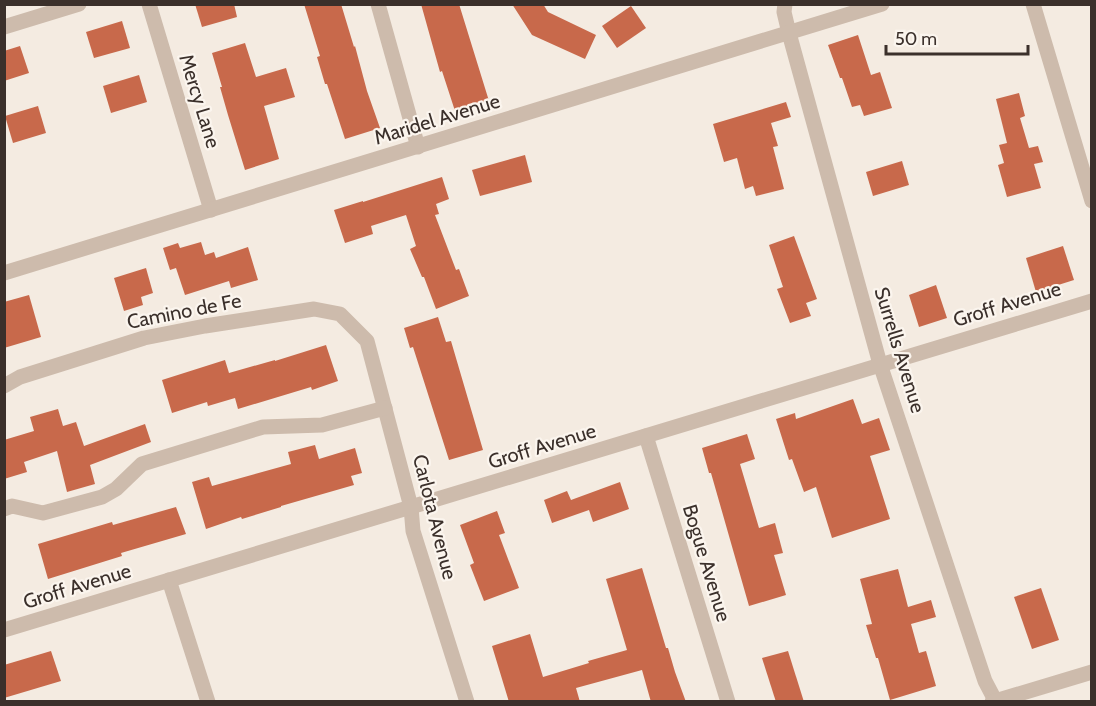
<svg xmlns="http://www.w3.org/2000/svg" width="1096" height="706" font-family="Cabin,sans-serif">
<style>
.building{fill:#c8694b}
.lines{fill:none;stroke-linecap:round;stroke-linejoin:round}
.street{stroke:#cdbbac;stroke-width:15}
.labels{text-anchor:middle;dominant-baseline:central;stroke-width:4.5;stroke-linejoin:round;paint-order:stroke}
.street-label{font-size:20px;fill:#3b302b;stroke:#fbf5ee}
</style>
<rect width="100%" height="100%" fill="#f4ebe1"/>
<g class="building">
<polygon points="195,4 234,4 237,17 202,27"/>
<polygon points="304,4 341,4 354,47 355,46 367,91 380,128 345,139 327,84 325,84 317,57 320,56"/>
<polygon points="421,4 459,4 489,101 455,111 442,71 440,72"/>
<polygon points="512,4 543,4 548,12 596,35 585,59 532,35"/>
<polygon points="631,6 646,28 617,48 602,26"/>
<polygon points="122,21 130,48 94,58 86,32"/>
<polygon points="858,35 871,75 880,72 892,108 864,116 860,105 852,107 842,78 840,78 828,45"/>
<polygon points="245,43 256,77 286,68 295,97 264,106 279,159 245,170 228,115 220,87 222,87 212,53"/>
<polygon points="20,46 29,73 4,81 4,51"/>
<polygon points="139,75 147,102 111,113 103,86"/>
<polygon points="1019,93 1025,116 1020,118 1029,148 1038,146 1043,162 1034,164 1041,188 1007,197 998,165 1004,163 999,145 1007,143 996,99"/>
<polygon points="786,102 791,117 771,123 778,146 773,147 784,189 756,196 753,186 745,189 737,158 724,162 713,124"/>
<polygon points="38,106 46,133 13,143 5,116"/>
<polygon points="525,155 532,182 480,196 472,170"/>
<polygon points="902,161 909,185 873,196 866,172"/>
<polygon points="442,177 449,199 436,204 439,214 435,215 456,270 459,269 469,296 436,309 424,277 422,277 410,249 416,246 406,215 371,226 373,234 345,243 334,210 363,201 363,202"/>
<polygon points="794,236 817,299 806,303 811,316 790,323 777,289 783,287 769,245"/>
<polygon points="201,242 205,255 214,252 216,258 248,247 258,280 231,288 229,281 185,295 176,268 170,270 163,248 178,243 180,248"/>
<polygon points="1063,246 1074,280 1036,292 1026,258"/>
<polygon points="146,268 153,293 141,297 143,305 124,311 114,278"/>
<polygon points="936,285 947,318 919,327 909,295"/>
<polygon points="29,295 41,337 4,348 4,302"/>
<polygon points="438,317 446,342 451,341 483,450 449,460 413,347 410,348 404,328"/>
<polygon points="326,345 338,381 312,390 311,387 238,409 235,398 208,406 207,402 172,413 162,380 225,360 229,373 275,360 275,361"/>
<polygon points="853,399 862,424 879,418 890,450 870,456 890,519 832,538 816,487 804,492 792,459 789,460 776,419 795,413 796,419"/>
<polygon points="58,409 63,426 76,422 84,446 145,424 151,442 90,465 95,484 67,492 57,451 24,462 27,472 4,479 4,440 34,431 30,417"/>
<polygon points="747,434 755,459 740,464 759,528 775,523 783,553 774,555 786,595 749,606 711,473 709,473 702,448"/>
<polygon points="315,445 319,459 355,448 362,473 351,476 354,485 281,506 281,507 242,519 241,517 206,529 192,482 209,477 212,486 291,464 288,452"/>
<polygon points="620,482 629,509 593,522 589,510 552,523 544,500 567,491 571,500"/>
<polygon points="176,507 186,534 121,553 122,556 48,579 38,544 112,522 113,525"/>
<polygon points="497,511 505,533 499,535 519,588 484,601 470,565 474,563 460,525"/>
<polygon points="642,568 666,648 668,648 675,672 686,702 651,702 642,670 576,688 580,702 509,702 492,646 530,634 543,677 589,663 588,661 627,650 606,579"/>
<polygon points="898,569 908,607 931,600 936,617 911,624 919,653 926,651 936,686 890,700 878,658 876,658 866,625 872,624 860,579"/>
<polygon points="1041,588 1059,640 1032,649 1014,597"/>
<polygon points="51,651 61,681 4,698 4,665"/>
<polygon points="788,651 804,702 776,702 762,658"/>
</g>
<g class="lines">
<g class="street">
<polyline points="149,4 211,210"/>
<polyline points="378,4 418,147"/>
<polyline points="785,4 784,12 789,33 880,364 975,651 985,681 996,702"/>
<polyline points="1033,4 1092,201"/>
<polyline points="4,27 79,4"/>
<polyline points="4,273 882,4"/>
<polyline points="4,386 20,377 144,338 205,326 314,309 340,314 367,341 411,507 413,531 467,702"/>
<polyline points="646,436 728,702"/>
<polyline points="4,509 12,506 43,513 102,497 116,489 142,464 263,427 322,425 385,408"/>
<polyline points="169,580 208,702"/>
<polyline points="4,630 1092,301"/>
<polyline points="992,702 1092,672"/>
</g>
</g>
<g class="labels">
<g class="street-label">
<text transform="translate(200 101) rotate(73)">Mercy Lane</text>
<text transform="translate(437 119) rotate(-17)">Maridel Avenue</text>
<text transform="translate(1007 304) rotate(-17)">Groff Avenue</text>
<text transform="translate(184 311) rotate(-11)">Camino de Fe</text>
<text transform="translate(900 350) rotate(73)">Surrells Avenue</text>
<text transform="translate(542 446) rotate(-17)">Groff Avenue</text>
<text transform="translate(435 517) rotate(76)">Carlota Avenue</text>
<text transform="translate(707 563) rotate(73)">Bogue Avenue</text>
<text transform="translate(77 586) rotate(-17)">Groff Avenue</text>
</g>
</g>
<rect width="1096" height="706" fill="none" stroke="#3b302b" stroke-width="12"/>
<path d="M886 45v9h142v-9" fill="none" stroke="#3b302b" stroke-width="3"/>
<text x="895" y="45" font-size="18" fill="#3b302b" stroke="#fbf5ee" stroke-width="4.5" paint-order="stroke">50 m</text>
</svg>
